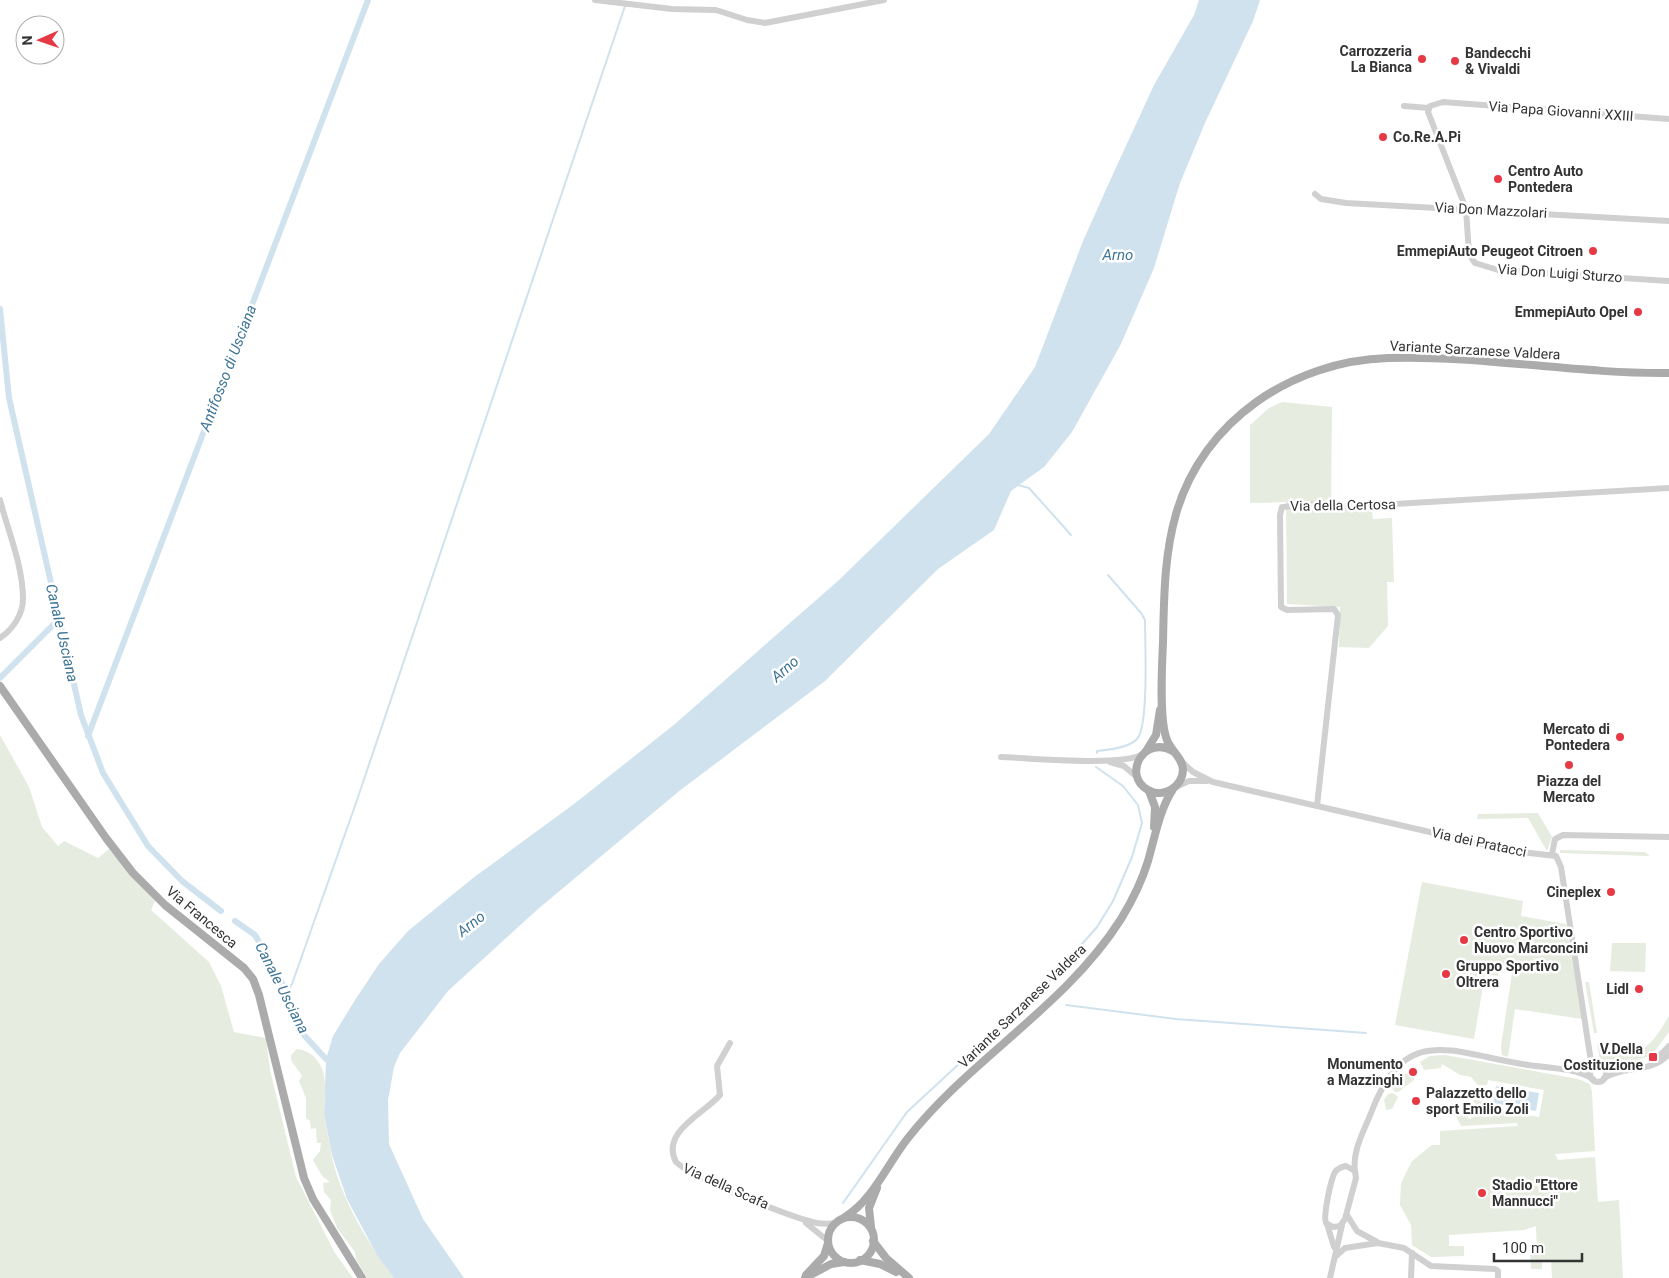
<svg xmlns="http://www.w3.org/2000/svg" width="1669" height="1278" font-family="Roboto,sans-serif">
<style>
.green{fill:#e6ecdf}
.water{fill:#cfe2ee}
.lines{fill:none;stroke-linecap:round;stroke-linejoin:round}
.stream{stroke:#cfe2ee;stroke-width:2}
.canal{stroke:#cfe2ee;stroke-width:6}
.minor{stroke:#d0d0d0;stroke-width:6}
.major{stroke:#ababab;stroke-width:8}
.poi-dot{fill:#e63946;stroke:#fff;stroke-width:2}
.labels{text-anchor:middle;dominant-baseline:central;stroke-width:5;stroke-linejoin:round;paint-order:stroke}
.poi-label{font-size:14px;font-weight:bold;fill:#333;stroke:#fff;text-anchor:end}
.street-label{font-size:14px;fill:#333;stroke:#fff}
.water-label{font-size:15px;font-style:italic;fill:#3f7597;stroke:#fff}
</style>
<rect width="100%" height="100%" fill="#fff"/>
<g class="green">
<polygon points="1282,402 1332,407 1331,506 1371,506 1373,519 1392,518 1394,582 1387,582 1388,626 1369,648 1339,647 1340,607 1287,604 1286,502 1250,503 1250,425 1269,408"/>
<polygon points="0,735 29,787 42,827 58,846 64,841 98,858 109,849 155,901 151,910 209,962 221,986 234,1032 266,1038 270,1070 296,1177 335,1253 353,1278 0,1278"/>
<polygon points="1538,813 1552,837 1547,851 1528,818 1477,819 1478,814"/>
<polygon points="1560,850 1645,852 1650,856 1560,853"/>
<polygon points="1422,882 1523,901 1521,916 1566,924 1582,1019 1515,1009 1508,1057 1502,1055 1501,1046 1513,967 1500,965 1498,976 1485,974 1474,1039 1395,1025"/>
<polygon points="1612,943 1646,943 1645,972 1610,971"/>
<polygon points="1585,982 1589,982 1597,1033 1594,1033"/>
<path d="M1669 1016V1032L1652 1055 1629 1063 1609 1064 1600 1059 1597 1043 1613 1040 1615 1055C1646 1055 1654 1041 1669 1016Z"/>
<path d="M297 1049C307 1050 314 1055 319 1063 329 1077 323 1099 324 1115 326 1128 329 1140 331 1153 340 1197 367 1242 394 1278H367L356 1259 355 1252 337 1228 330 1210 331 1200 324 1192 323 1183 330 1182 322 1176 313 1160 320 1151 321 1143H317L316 1128 311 1129 310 1121 306 1118V1098L299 1081 302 1076 291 1060V1055Z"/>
<polygon points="1445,1055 1578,1079 1590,1084 1592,1092 1595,1151 1555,1154 1558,1160 1595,1157 1598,1202 1619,1200 1623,1278 1552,1278 1551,1260 1542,1260 1542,1269 1531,1269 1530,1253 1537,1251 1536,1226 1524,1230 1449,1235 1449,1246 1464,1246 1464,1256 1431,1257 1412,1245 1411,1225 1400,1205 1401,1183 1412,1161 1432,1145 1440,1145 1440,1131 1518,1126 1517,1123 1461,1126 1456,1116 1457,1107 1461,1108 1460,1115 1468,1115 1468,1119 1482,1114 1473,1101 1475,1099 1484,1102 1484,1108 1539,1117 1544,1090 1488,1080 1487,1085 1478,1085 1471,1077 1460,1075 1442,1064 1441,1068 1424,1070 1420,1062 1430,1056"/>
<polygon points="1410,1072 1413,1073 1414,1080 1398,1092 1395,1092 1392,1088 1405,1074"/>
<polygon points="1393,1093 1398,1097 1392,1109 1386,1110 1384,1100 1388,1094"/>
</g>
<g class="water">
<polygon points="1199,0 1260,0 1253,21 1205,123 1180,183 1154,268 1121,344 1072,432 1044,467 1011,491 994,530 938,569 825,681 678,792 538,909 448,991 400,1053 394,1067 388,1100 389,1144 423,1219 464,1278 394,1278 377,1255 347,1199 332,1155 324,1115 326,1059 333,1036 355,1000 379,964 408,931 473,878 574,804 675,724 839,580 989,434 1035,367 1083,241 1113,174 1154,85 1194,15"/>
<polygon points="1496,1086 1539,1093 1536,1111 1493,1103"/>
</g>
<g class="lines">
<g class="stream">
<polyline points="1018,485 1029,488 1071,535"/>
<path d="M1097 753V751C1108 750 1130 747 1137 739 1149 726 1145 642 1145 620L1141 613 1108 575"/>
<polyline points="1045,986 1097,927 1113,901 1132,857 1142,823 1138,805 1123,786 1096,767"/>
<polyline points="287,992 292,984 356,803 625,6"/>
<polyline points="1066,1005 1176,1019 1366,1033"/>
<polyline points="843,1203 907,1112 1000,1026"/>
</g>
<g class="canal">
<polyline points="0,309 9,398 81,715 103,773 148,846 182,881 221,911"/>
<polyline points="0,678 58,620"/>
<polyline points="88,736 368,0"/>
<polyline points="235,921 255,935 287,992 303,1034 326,1059 334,1060"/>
</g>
<g class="minor">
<polyline points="595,0 672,9 716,10 747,20 765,23 884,0"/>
<polyline points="1404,106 1429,108"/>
<polyline points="1669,119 1443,102 1430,106 1428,112 1466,209 1469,254 1475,263 1498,270 1669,281"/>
<polyline points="1315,194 1321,199 1346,203 1669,221"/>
<path d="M0 500C8 531 23 566 23 599 23 615 12 630 0 638"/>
<path d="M1001 757C1030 758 1123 767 1143 754"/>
<polyline points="1181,761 1193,772 1213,782 1512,851 1556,856 1561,867 1592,1068"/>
<polyline points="1110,762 1124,766 1138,778"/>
<polyline points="1176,787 1189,781 1207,781"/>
<polyline points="1317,806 1338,615 1334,609 1287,610 1281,607 1280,515 1282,507 1317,504 1331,507 1378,505 1669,488"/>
<polyline points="1552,854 1555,839 1563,835 1669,837"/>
<path d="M730 1043 717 1066 720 1095C705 1113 660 1132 676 1162 692 1178 793 1218 817 1223 823 1224 829 1224 836 1223"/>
<polyline points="1649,1066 1669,1046"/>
<circle cx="1598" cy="1074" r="8"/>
<path d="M1604 1078C1626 1065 1651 1074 1669 1054"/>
<path d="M1346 1166 1355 1171 1356 1178 1345 1219 1340 1226 1333 1227 1326 1223C1323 1215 1331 1179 1335 1172 1338 1168 1341 1167 1346 1166Z"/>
<path d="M1355 1171C1352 1151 1364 1131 1371 1113 1405 1023 1449 1052 1522 1064 1543 1068 1574 1067 1593 1079"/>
<polyline points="1347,1215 1357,1231 1377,1242"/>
<polyline points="806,1223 828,1241"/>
<polyline points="1327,1224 1334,1247"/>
<polyline points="1335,1257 1345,1248 1378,1243 1404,1248 1431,1266 1495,1269 1498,1271 1498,1278"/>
<polyline points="1330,1278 1342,1225"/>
<polyline points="1411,1278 1412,1253"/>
</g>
<g class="major">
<polyline points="0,686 106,838 133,873 165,905 244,968 253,979 259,995 304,1178 313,1199 362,1278"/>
<polyline points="1146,751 1156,735 1160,710"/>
<path d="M1174 752C1145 733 1121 775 1148 790 1163 799 1182 787 1183 770 1183 757 1169 750 1166 737 1159 716 1162 666 1163 642 1164 599 1164 556 1176 514 1203 420 1293 361 1388 358 1482 355 1575 374 1669 373"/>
<polyline points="1149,791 1155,807 1154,827"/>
<path d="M845 1217C873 1200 888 1163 908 1138 971 1058 1066 1006 1121 919 1132 901 1142 881 1148 861 1155 837 1159 811 1173 789"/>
<circle cx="851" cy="1240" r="23"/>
<polyline points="871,1227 869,1208 877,1188"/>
<polyline points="873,1241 886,1258 909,1278"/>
<polyline points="860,1260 880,1264 896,1272"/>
<polyline points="806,1275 824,1256 828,1243"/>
<polyline points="805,1278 831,1264 844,1262"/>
</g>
</g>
<g class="poi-dot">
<circle cx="1422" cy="59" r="5"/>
<circle cx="1455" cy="61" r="5"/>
<circle cx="1383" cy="137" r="5"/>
<circle cx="1498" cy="179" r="5"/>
<circle cx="1593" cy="251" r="5"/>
<circle cx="1638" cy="312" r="5"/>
<circle cx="1620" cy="737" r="5"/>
<circle cx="1569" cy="765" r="5"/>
<circle cx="1611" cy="892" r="5"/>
<circle cx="1464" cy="940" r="5"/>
<circle cx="1446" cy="974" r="5"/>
<circle cx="1639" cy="989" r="5"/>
<rect x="1648" y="1052" width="10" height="10" rx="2.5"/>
<circle cx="1413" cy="1072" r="5"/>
<circle cx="1416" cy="1101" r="5"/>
<circle cx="1482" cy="1193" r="5"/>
</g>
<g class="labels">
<g class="poi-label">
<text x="1412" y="51">Carrozzeria<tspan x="1412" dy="16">La Bianca</tspan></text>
<text x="1465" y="53" text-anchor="start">Bandecchi<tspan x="1465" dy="16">&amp; Vivaldi</tspan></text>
<text x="1393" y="137" text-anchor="start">Co.Re.A.Pi</text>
<text x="1508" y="171" text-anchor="start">Centro Auto<tspan x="1508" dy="16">Pontedera</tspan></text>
<text x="1583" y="251">EmmepiAuto Peugeot Citroen</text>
<text x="1628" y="312">EmmepiAuto Opel</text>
<text x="1610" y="729">Mercato di<tspan x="1610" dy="16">Pontedera</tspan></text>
<text x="1569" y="781" text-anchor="middle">Piazza del<tspan x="1569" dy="16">Mercato</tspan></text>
<text x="1601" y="892">Cineplex</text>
<text x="1474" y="932" text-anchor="start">Centro Sportivo<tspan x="1474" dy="16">Nuovo Marconcini</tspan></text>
<text x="1456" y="966" text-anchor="start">Gruppo Sportivo<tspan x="1456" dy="16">Oltrera</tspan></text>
<text x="1629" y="989">Lidl</text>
<text x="1643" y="1049">V.Della<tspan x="1643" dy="16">Costituzione</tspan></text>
<text x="1403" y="1064">Monumento<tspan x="1403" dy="16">a Mazzinghi</tspan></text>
<text x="1426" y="1093" text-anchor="start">Palazzetto dello<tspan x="1426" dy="16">sport Emilio Zoli</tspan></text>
<text x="1492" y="1185" text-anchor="start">Stadio "Ettore<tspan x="1492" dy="16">Mannucci"</tspan></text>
</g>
<g class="street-label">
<text transform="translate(1561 111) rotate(4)">Via Papa Giovanni XXIII</text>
<text transform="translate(1491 210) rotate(3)">Via Don Mazzolari</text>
<text transform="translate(1560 273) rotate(4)">Via Don Luigi Sturzo</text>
<text transform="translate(1475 350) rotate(3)">Variante Sarzanese Valdera</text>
<text transform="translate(1343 505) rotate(-1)">Via della Certosa</text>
<text transform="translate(1479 842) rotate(12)">Via dei Pratacci</text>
<text transform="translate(202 917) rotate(40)">Via Francesca</text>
<text transform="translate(1022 1006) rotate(-44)">Variante Sarzanese Valdera</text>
<text transform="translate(726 1186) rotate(24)">Via della Scafa</text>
</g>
<g class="water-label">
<text x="1118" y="255">Arno</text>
<text transform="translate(228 368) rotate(-69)">Antifosso di Usciana</text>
<text transform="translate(62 633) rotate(77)">Canale Usciana</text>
<text transform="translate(785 669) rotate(-41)">Arno</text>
<text transform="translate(471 924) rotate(-39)">Arno</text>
<text transform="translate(282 988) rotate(63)">Canale Usciana</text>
</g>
</g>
<g transform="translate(40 40) rotate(268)"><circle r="24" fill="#ffffff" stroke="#adadad"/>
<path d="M0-4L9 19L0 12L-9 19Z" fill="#e63946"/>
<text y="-8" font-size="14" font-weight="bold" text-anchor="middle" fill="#333333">N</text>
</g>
<path d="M1494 1253v8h88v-8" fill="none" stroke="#333333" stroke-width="2.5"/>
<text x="1502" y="1253" font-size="15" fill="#333333" stroke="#ffffff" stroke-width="4" paint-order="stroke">100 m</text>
</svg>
